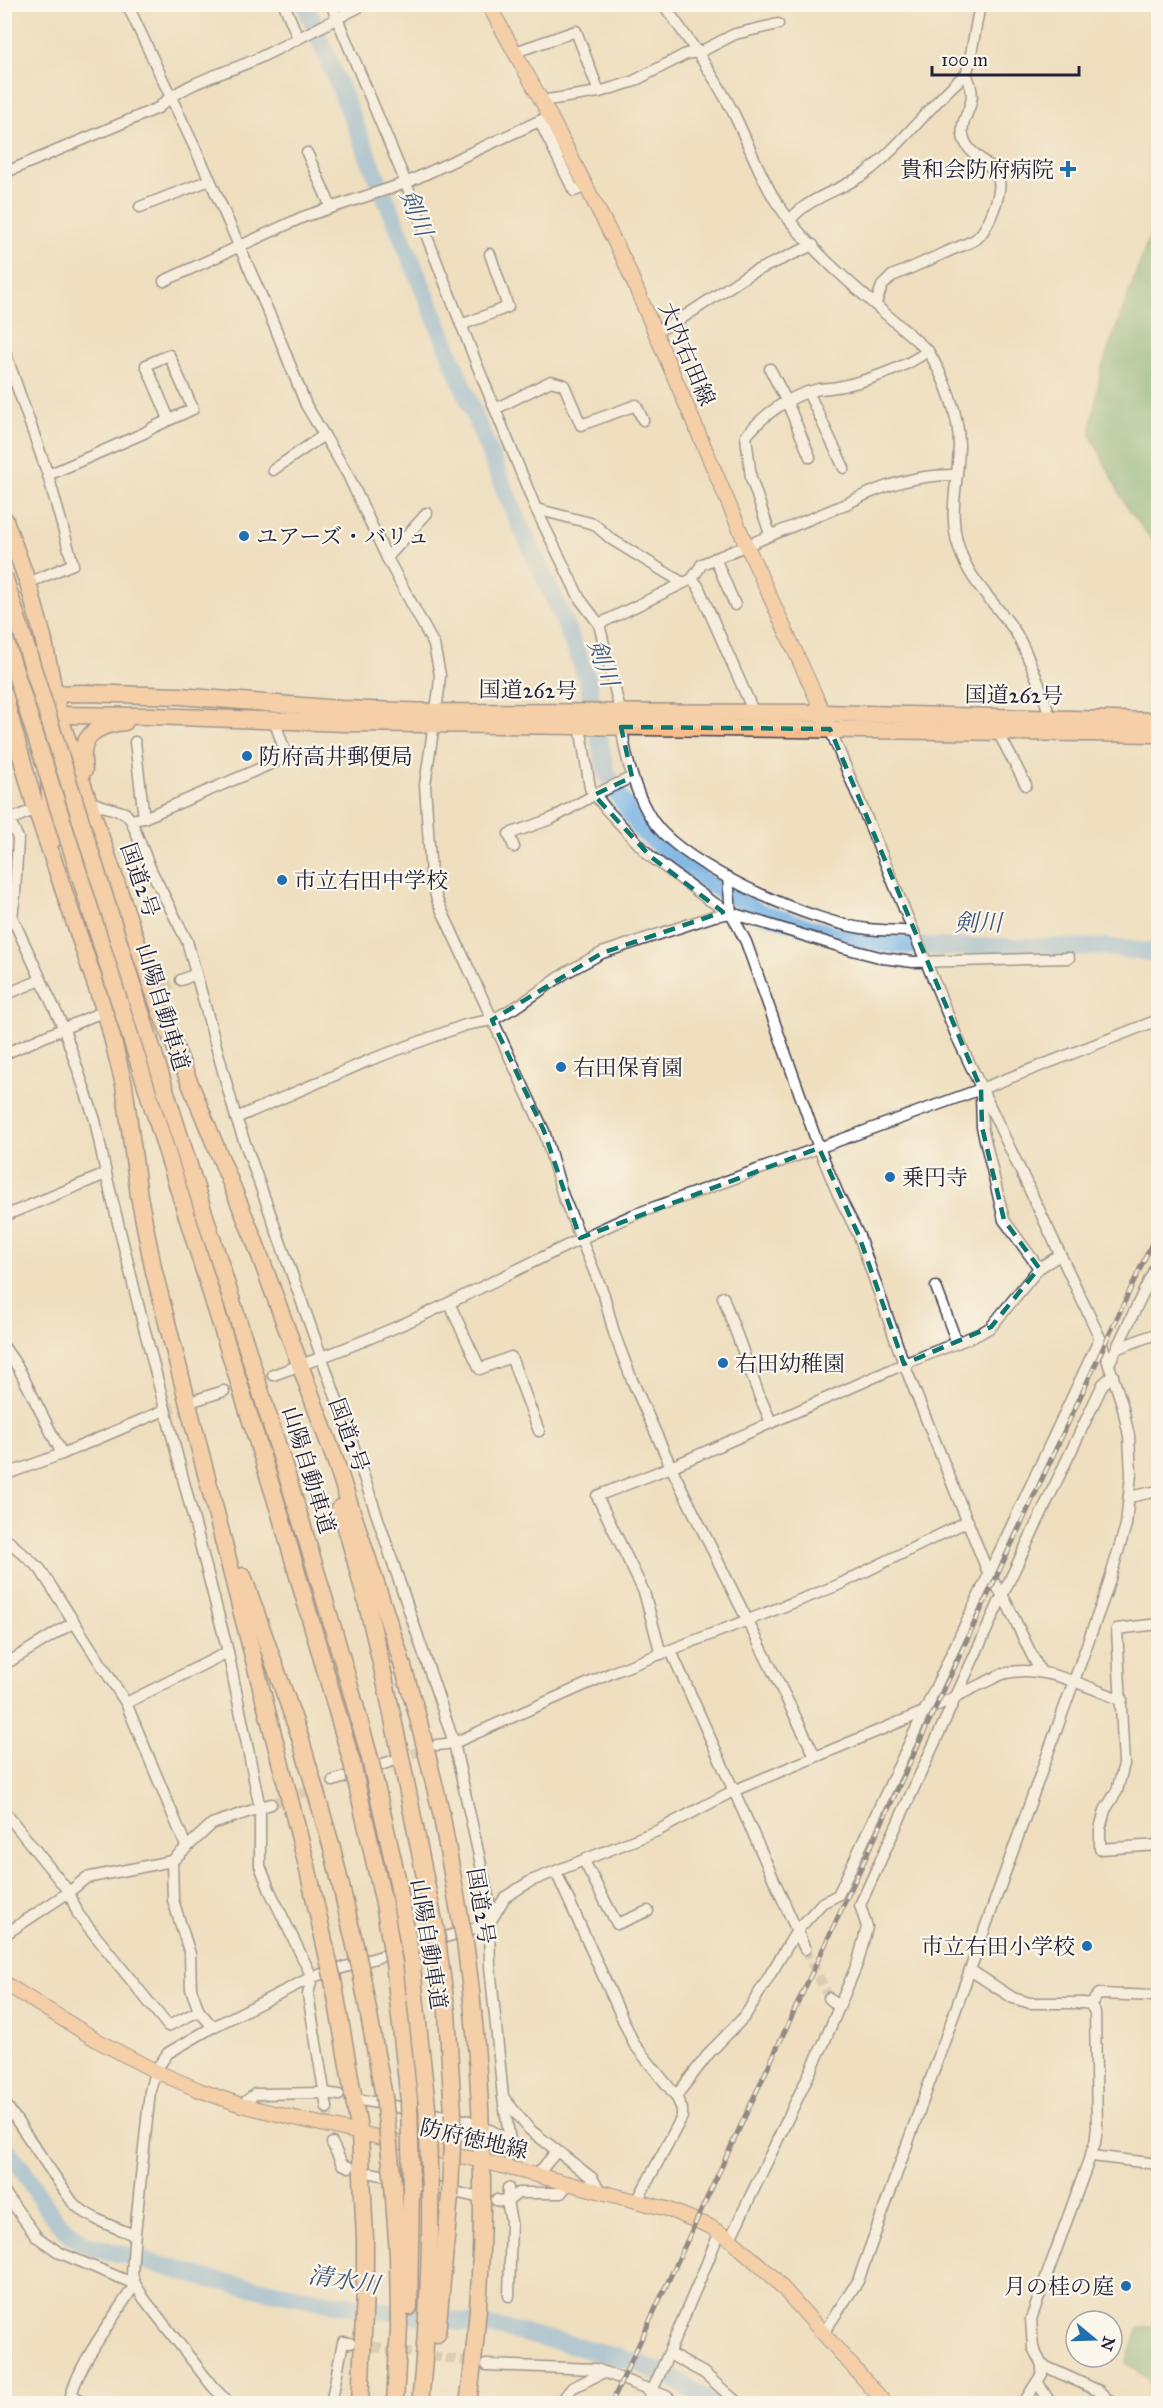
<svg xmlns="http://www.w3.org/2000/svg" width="1163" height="2408" font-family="'IM FELL Great Primer','Noto Serif JP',serif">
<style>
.forest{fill:#67ad73;stroke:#446857;stroke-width:1.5}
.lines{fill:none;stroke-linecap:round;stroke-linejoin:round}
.river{stroke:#6faee2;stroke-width:18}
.minor-tunnel{stroke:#c6b9a5;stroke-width:10;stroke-dasharray:10 5;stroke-linecap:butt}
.minor-casing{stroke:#413e4f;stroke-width:13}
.major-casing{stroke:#413e4f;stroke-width:16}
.highway-casing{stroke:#413e4f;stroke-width:19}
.minor{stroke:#fff;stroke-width:10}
.major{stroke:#fabc8b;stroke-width:14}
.highway{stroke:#fabc8b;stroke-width:16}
.rail-casing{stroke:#22223b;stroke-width:5}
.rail{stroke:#fbf7ec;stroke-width:3;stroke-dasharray:9;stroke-linecap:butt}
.highway-bridge-casing{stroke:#413e4f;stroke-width:19;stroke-linecap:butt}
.highway-bridge{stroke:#fabc8b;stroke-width:16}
.marked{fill:none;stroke:#0f766e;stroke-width:4.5;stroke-dasharray:12 8;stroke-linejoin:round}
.poi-dot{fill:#1f6fb2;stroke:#fbf7ec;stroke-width:2}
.labels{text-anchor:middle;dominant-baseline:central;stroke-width:4.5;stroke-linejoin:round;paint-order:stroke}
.poi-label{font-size:22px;fill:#22223b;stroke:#fbf7ec;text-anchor:start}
.street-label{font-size:22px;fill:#22223b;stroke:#fbf7ec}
.water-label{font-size:24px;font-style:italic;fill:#415a7e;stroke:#fbf7ec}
</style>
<rect width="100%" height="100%" fill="#fbf7ec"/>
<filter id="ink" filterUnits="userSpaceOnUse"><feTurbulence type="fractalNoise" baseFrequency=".0167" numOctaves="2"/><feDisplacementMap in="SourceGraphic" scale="12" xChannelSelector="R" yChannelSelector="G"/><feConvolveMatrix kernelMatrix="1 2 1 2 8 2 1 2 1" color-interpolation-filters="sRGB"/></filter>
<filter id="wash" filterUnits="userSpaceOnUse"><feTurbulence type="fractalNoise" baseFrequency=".008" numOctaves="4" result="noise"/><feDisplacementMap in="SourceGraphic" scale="24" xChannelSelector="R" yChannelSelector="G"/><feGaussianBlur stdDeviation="1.35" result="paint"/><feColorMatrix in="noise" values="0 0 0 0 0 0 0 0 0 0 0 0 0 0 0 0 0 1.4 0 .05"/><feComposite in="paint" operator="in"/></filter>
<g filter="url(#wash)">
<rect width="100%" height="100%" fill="#efdfbf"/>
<g class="forest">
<polygon points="1158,213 1158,548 1126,506 1090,434 1101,370"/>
<polygon points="1158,2325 1158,2398 1146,2377 1126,2363 1139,2327"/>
</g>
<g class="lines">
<g class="river">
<polyline points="305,4 442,334 505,491 564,621 587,678 605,769 618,795 642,831 703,880 759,912 857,942 941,947 1106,947 1158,953"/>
<path d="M4 2146C10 2154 17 2161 22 2169 43 2200 51 2224 85 2244L213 2280 327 2302 501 2328 576 2346 641 2364 678 2381 713 2404"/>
</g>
</g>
</g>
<g filter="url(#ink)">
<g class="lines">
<g class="minor-tunnel">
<polyline points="149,993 181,980"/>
<polyline points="165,1410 194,1401"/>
<polyline points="398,1759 431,1747"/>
<polyline points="271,1804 333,1781"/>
<polyline points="805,1949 829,1998"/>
<polyline points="327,2108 332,2143"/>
<polyline points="357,2344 477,2363"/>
</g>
<g class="minor-casing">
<g id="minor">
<polyline points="127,4 210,180 275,327 306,405 348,475 387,558 434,645 440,675 439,689 425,785 431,875 437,900 544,1131 563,1196 604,1295 614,1333 632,1380 671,1467 815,1756"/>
<polyline points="284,4 298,38"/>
<path d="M331 4 406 183 477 365 536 509 580 599 599 624 621 714C622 750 637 807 663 833 702 873 813 923 868 929 884 931 899 930 914 932"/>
<path d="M663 4C688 38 714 75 733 112 748 142 759 175 777 203 814 259 878 305 928 351 944 377 959 413 959 445 959 480 947 513 959 548 969 580 993 601 1012 627 1023 641 1049 706 1051 724"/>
<polyline points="515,52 576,31 599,92"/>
<polyline points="541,101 599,92 632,82 686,54 702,51 735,34 778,24"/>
<polyline points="540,122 574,191 587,186"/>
<polyline points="307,153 331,207"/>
<path d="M4 173 158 108C187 80 226 74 261 57 296 40 330 22 365 4"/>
<polyline points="140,207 210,180"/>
<path d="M790 220C812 194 846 190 871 169 906 141 931 103 966 74L969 65 980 4"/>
<polyline points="164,281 303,217 406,183 550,116"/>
<path d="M876 303 882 286 892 276C912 268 931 259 951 250 958 247 968 244 976 239 987 231 1002 194 999 181 994 162 966 156 963 135 959 113 982 107 966 74"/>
<polyline points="461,325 508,307 490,254"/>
<polyline points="655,332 676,322 749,274 813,245"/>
<polyline points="4,349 48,475 73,564 28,583"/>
<polyline points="770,369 787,402 810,457"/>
<polyline points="808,392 844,468"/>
<polyline points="495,409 551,381 564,385 581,425 636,405 643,420"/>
<polyline points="273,470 324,435"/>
<polyline points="48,475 144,433 154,427 193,409 169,355 146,365 169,419"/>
<polyline points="536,509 594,524 611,539 683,583"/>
<path d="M770 534 751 478 746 436C764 414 790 395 819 389 827 388 834 388 842 386 870 380 904 368 928 351"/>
<polyline points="387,558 427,513"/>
<polyline points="715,558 735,605"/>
<polyline points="692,579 698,586 754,713"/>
<path d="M599 624 692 579 702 564 846 504C880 486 918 474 957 475"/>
<polyline points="580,726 590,788 606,809 650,856 709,900 731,913 845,948 883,958 913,962 1069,958"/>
<polyline points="998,732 1026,785"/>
<polyline points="135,742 144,818"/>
<polyline points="90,802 125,813 131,820 151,870 187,941 236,1118 352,1442 454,1743 491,1910 489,1924 490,1966 503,2097 529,2129 592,2178 601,2192"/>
<polyline points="4,810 18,838 15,895 12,917"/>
<polyline points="9,820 36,809"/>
<polyline points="131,820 144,818 287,757 274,720"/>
<polyline points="514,847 509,834 551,819 594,795 632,777"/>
<path d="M728 877 731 913 746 942 819 1148 838 1194 859 1236 904 1364 989 1575C1011 1604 1022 1640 1041 1672"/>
<polyline points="4,906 12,917 64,1029 95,1120 106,1174 140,1312 228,1652 260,1808 260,1866 270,1891 312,1977 308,1995 327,2108"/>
<polyline points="181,980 196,974"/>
<polyline points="4,995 41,980"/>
<polyline points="4,1054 102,1012"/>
<polyline points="981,1095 982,1127 1004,1220 1039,1268"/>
<polyline points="236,1118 370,1060 465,1025 492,1020 521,1004 567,972 602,953 714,916 731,913"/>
<polyline points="4,1216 106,1174"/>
<polyline points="936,1287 957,1343"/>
<polyline points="723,1297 759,1395 771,1422"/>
<polyline points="449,1303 480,1369 511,1357 539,1431"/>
<polyline points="4,1347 19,1369 62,1454"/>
<polyline points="1118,1348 1158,1333"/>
<polyline points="1109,1364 1158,1262"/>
<path d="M273 1375C333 1354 393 1330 451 1302 512 1273 571 1242 633 1215L981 1089 1158 1020"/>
<polyline points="196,1400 224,1391"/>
<polyline points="4,1475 62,1454 165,1410"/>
<polyline points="1129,1497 1158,1491"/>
<polyline points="4,1537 40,1569 126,1703 186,1846"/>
<polyline points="1158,1624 1117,1629 1124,1764 1117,1791 1105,1810 1100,1829 1100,1849 1158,1845"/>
<polyline points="671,1651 805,1949"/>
<polyline points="661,1654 644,1592 597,1496 671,1467 904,1364 979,1334 991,1327 1039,1268 1060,1255"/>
<polyline points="4,1665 74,1622"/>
<polyline points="126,1703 228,1652"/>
<polyline points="437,1745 454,1743 616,1671 836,1586 968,1521"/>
<polyline points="333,1781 392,1761"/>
<polyline points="4,1811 69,1892 78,1914 168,2026 199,2011 213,2027"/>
<polyline points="172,1861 173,1900 190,1954 191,1989 199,2011"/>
<polyline points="584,1861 617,1924 648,1911"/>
<polyline points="556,1872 634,2044 676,2096 682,2109 682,2117 637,2201"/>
<polyline points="4,1935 69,1892 86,1878 172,1861 212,1824 271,1804"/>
<polyline points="970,1970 1013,1998 1030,2003 1084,2003 1090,2004 1095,2012 1097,2128 1095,2143 1031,2319 1033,2348 1042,2365 1042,2374 1023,2404"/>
<polyline points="829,1998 839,2007"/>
<polyline points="1090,2004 1099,1994 1158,1996"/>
<polyline points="676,2096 710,2052 745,2016 796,1932 822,1903 838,1895 1100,1338"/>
<polyline points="503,2097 510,2141 509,2156"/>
<polyline points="362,2100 469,2121"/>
<path d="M4 2102 73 2203C92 2220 112 2226 134 2235"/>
<polyline points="241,2105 255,2094 325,2093 339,2095"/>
<polyline points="490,2130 510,2141"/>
<polyline points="332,2143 342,2164 349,2167"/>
<polyline points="1092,2156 1158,2164"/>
<polyline points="372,2173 472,2196"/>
<polyline points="537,2175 556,2152"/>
<polyline points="508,2188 507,2202 511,2221 509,2296"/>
<polyline points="4,2192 37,2237 60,2253 135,2284"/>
<polyline points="496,2200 507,2202 518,2193 561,2193 569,2183"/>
<polyline points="730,2239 823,2045 858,1962 867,1927 860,1905 1003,1594 1103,1384 1113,1375"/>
<polyline points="824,2332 858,2281 1106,1592 1126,1525 1131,1474 1129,1436 1122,1404 1100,1338 957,1037 830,729"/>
<polyline points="669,2354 704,2373 739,2404"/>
<polyline points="486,2365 596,2369 666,2396 676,2404"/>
<polyline points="1042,2365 1099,2391 1112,2404"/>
<polyline points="1038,2383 1051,2404"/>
<polyline points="71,2395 89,2404"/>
<path d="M70 2404C72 2371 117 2314 135 2284"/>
<path d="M230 2404 213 2387 145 2300 135 2284 132 2274 134 2243 150 2091 155 2071 168 2053 213 2027 312 1977 489 1924 505 1897 531 1881 657 1831 733 1791 926 1711 1000 1675C1038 1661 1086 1687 1122 1700"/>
<polyline points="331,2404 343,2342 350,2343"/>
<polyline points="559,2404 572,2388 604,2372"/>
<path d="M646 2404C667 2360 684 2315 704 2270 710 2257 713 2244 721 2232"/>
</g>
</g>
<g class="major-casing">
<g id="major">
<polyline points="488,4 550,116 624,260 746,544 827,721"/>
<polyline points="4,1983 100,2042 155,2071 199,2090 241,2105 286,2116 482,2161 667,2209 709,2226 730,2239 773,2277 886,2404"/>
</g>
</g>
<g class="highway-casing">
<g id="highway">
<polyline points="4,518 28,583 43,637 59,715 161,1013 253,1237 335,1460 399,1653 417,1714 441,1812 461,1923"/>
<polyline points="4,696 36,809 108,1021 124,1085 139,1196 154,1272 307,1866 329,1963"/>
<polyline points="8,696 82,693 180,696 340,709 436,712 824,713 1158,721"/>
<polyline points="49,715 152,716 345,723 1158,734"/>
<path d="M84 770C78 737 94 725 125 722"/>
<path d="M54 839C49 802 46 765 55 728"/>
<path d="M186 1156C249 1356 315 1556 370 1759"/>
<polyline points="170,1162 280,1514 352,1763"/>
<path d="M340 1508C383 1646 406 1789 436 1931"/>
<polyline points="243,1576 299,1734 332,1848 357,1954"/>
<path d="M465 1941C485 2093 489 2251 468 2404"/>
<polyline points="438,1948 447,2012 453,2114"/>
<polyline points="411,1958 427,2107"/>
<polyline points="394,1963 409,2101"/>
<polyline points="361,1972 384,2097"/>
<polyline points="333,1980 360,2134 365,2239 365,2292 360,2404"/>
<polyline points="393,2184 398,2255 399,2326 395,2404"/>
<polyline points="409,2307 411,2187"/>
<polyline points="437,2334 450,2196"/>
<path d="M420 2404C427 2333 431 2264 430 2193"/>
</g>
</g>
<use href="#minor" class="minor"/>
<use href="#major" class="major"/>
<use href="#highway" class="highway"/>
<g class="rail-casing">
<polyline id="rail" points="611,2404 1158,1230"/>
</g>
<use href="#rail" class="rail"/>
<g class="highway-bridge-casing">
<g id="highway-bridge">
<polyline points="4,576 186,1156"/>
<polyline points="4,636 170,1162"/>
<polyline points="370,1759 397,1878 411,1958"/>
<polyline points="352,1763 384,1904 394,1963"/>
<polyline points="461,1923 465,1941"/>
<polyline points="436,1931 438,1948"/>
<polyline points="357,1954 361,1972"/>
<polyline points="329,1963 333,1980"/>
<polyline points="384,2097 393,2184"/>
<polyline points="409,2101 411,2187"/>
<polyline points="427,2107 430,2193"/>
<polyline points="450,2196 453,2114"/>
</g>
</g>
<use href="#highway-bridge" class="highway-bridge"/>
</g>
</g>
<path d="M0 0H1163V2408H0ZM621 727 830 729 981 1089 982 1127 1004 1220 1039 1268 991 1327 904 1364 859 1236 819 1148 580 1238 544 1131 492 1020 602 953 723 912 650 856 594 795 632 777Z" fill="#efdfbf" fill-opacity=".55" fill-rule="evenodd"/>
<path class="marked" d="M621 727 830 729 981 1089 982 1127 1004 1220 1039 1268 991 1327 904 1364 859 1236 819 1148 580 1238 544 1131 492 1020 602 953 723 912 650 856 594 795 632 777Z"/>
<g class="poi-dot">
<path d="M1065 160h6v6h6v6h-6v6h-6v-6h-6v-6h6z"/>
<circle cx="244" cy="536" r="6"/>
<circle cx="247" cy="756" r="6"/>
<circle cx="282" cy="880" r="6"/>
<circle cx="561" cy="1067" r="6"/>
<circle cx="890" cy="1177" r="6"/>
<circle cx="723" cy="1363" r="6"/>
<circle cx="1087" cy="1946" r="6"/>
<circle cx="1126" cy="2286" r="6"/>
</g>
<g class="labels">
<g class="poi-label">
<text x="1054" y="169" text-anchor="end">貴和会防府病院</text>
<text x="256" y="536">ユアーズ・バリュ</text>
<text x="259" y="756">防府高井郵便局</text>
<text x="294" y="880">市立右田中学校</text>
<text x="573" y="1067">右田保育園</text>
<text x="902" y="1177">乗円寺</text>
<text x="735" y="1363">右田幼稚園</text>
<text x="1075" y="1946" text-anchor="end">市立右田小学校</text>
<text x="1114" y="2286" text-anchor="end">月の桂の庭</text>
</g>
<g class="street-label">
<text transform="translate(687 354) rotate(67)">大内右田線</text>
<text transform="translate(528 690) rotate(1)">国道262号</text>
<text transform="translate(1014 695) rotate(1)">国道262号</text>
<text transform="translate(140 880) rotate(71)">国道2号</text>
<text transform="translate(163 1007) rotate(73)">山陽自動車道</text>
<text transform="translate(349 1435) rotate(70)">国道2号</text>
<text transform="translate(309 1470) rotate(73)">山陽自動車道</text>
<text transform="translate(481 1906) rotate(81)">国道2号</text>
<text transform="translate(429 1944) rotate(81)">山陽自動車道</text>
<text transform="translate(474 2139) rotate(13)">防府徳地線</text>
</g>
<g class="water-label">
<text transform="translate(416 213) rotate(68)">剣川</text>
<text transform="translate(603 663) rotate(71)">剣川</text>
<text x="978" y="923">剣川</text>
<text transform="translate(344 2280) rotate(9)">清水川</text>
</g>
</g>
<rect width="1163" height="2408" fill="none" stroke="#fbf7ec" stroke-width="24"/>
<g transform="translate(1094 2339) rotate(109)"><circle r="28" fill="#fbf7ec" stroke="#a4a2a5" stroke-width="1.5"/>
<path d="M0-4.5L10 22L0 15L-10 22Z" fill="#1f6fb2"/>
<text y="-9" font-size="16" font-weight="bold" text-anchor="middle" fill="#22223b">N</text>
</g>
<path d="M932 66v9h147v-9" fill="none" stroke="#22223b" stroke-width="3"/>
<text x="941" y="66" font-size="18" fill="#22223b" stroke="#fbf7ec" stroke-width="4.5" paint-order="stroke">100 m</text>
</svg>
